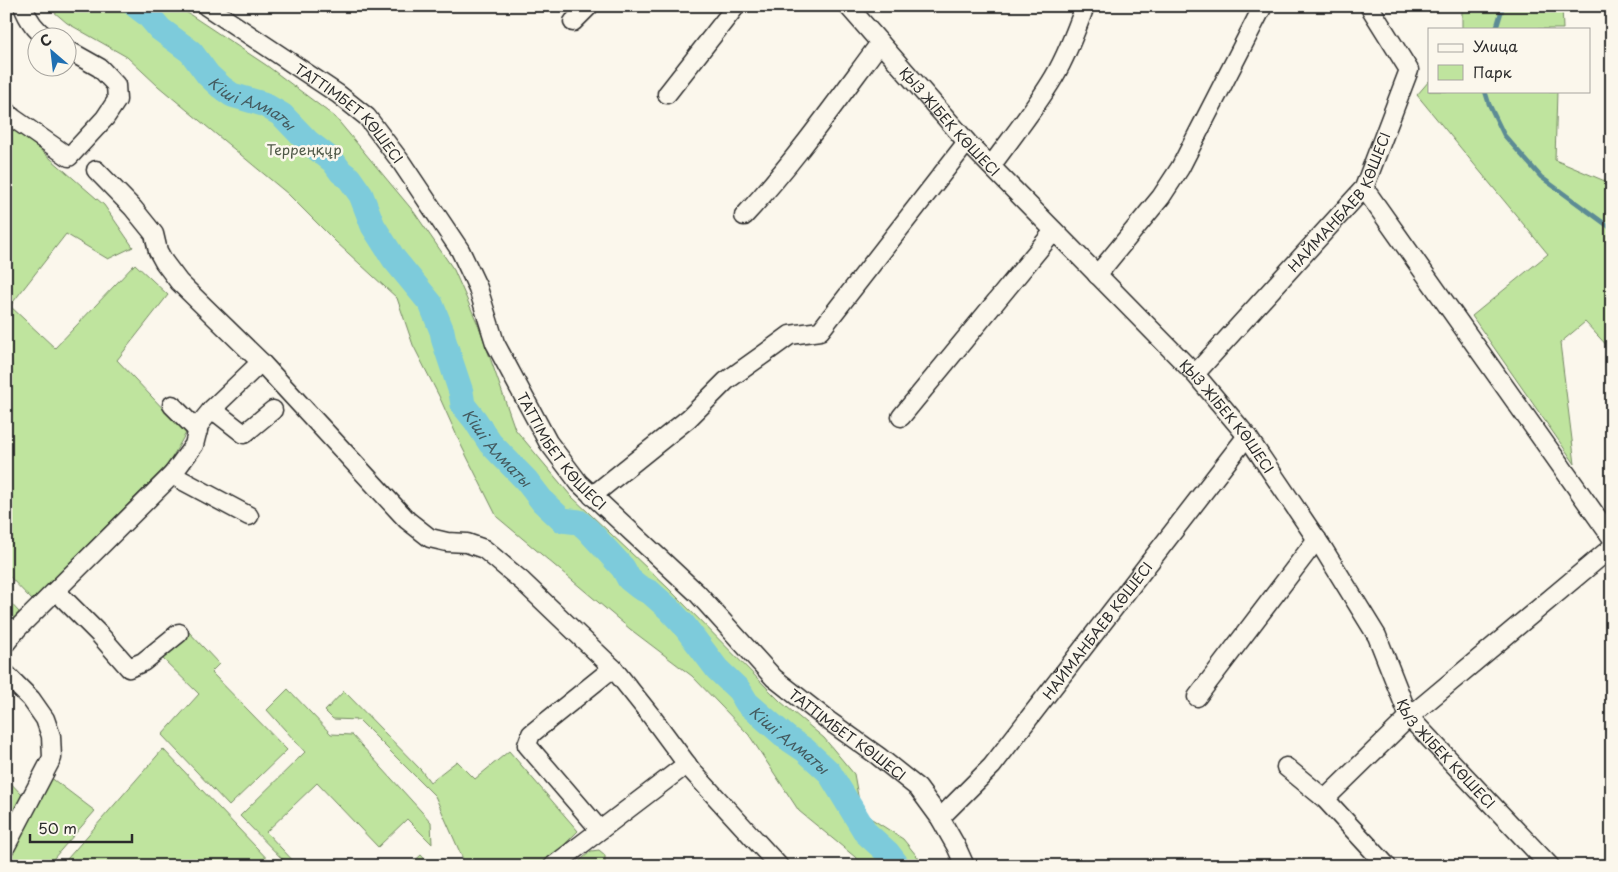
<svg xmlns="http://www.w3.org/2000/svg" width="1618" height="872" font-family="'Playpen Sans',sans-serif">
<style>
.green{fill:#bfe49e;stroke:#758864}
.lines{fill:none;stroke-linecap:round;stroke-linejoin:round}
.stream{stroke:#5c8b95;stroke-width:4.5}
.river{stroke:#7dcbdb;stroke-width:25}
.minor-casing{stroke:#2b2b2b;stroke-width:21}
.minor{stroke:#fbf7ec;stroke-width:18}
.labels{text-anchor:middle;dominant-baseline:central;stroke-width:5;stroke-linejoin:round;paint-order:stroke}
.street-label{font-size:14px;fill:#2b2b2b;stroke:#fbf7ec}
.park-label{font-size:14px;fill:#505948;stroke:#fbf7ec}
.water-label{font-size:15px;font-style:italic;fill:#445b60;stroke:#fbf7ec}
</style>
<rect width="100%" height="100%" fill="#fbf7ec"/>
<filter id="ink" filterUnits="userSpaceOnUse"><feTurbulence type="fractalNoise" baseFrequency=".02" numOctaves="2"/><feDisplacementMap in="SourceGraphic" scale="10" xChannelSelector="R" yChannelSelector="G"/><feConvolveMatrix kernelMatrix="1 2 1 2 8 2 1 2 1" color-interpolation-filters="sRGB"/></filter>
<g filter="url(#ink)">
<g class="green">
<polygon points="47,6 177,6 266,65 335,117 414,212 454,270 480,329 515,429 571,496 668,588 781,702 824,738 854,774 861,812 903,839 925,866 866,866 799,811 749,735 692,676 630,629 497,517 461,445 439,396 413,345 397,298 336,242 288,194 158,86 127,57 67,23"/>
<polygon points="1462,6 1562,6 1563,29 1462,29"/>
<polygon points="1429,81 1429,91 1557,91 1555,160 1612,184 1612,351 1585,322 1560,343 1575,464 1472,316 1548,254 1417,95"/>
<polygon points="6,120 104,205 133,247 108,259 66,234 10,306 55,348 135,264 168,295 117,360 186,433 169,463 32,600 6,573"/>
<polygon points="6,598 19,612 6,628"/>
<polygon points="188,631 219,664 211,672 287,750 229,806 162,735 199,694 161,657"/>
<polygon points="288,689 331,734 352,735 431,822 432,844 407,819 378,847 317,783 266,832 298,866 289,866 240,816 305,752 267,710"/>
<polygon points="344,691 421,770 430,782 457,761 475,779 509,751 578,831 543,866 466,866 435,796 359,720 333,719 325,711"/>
<polygon points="163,749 274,866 61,866"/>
<polygon points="50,777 95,811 47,866 6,866 6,862"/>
<polygon points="6,778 23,796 6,827"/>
<polygon points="599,850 605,855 605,866 574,866 591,851"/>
<polygon points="421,855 431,866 409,866"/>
</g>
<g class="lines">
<g class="stream">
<polyline points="1496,29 1503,6"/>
<polyline points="1485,91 1489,104 1504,135 1541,177 1612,229"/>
</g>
<path class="river" id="s1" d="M136 6 148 15 160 29 191 52 208 75 221 87 232 95 263 104 282 115 308 142 333 161 341 172 349 178 361 195 373 226 394 259 431 304 442 331 444 341 461 392 463 405 475 420 490 443 526 480 543 502 562 520 579 522 588 530 623 568 629 579 639 587 651 593 669 609 683 624 717 669 739 690 747 703 787 738 805 750 829 772 866 833 888 853 898 866"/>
<g class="minor-casing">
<g id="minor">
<path d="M23 6C28 20 35 30 47 38"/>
<path id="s2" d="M206 6 338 94 367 117 401 162 460 250 478 288 495 343 548 442 579 483 697 593 774 678 829 721 878 756 918 788 940 818 956 846 965 866"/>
<path id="s3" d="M848 6 967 142 1195 374 1247 436 1324 550 1377 636 1409 717 1550 866"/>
<polyline points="573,22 589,6"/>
<polyline points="667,94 736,6"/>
<polyline points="6,111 13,118 69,157 105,118 117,100 116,85 100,68 68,50"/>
<path d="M991 166C1012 137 1035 109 1054 77 1067 55 1076 31 1085 6"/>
<polyline points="96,170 133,208 154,234 158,251 164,262 179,282 261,362 407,520 430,538 447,542 467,543 484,549 522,581 613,668 652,717 692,771 779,866"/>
<polyline points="1364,188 1612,538"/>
<path d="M744 216C794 162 836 102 880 43"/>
<polyline points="1097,275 1161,197 1180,168 1263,6"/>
<path id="s4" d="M1195 374 1364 188 1409 70 1369 6"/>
<polyline points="172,405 198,431"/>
<polyline points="212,409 244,434 273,410"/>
<polyline points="901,417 1054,231"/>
<polyline points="172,475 249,516"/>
<polyline points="592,496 689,418 726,381 764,354 790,335 820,331 967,142"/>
<polyline points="56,591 99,634 129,668 143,662 179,633"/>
<polyline points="6,643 18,628 172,475 194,445 199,425 212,409 261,362"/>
<polyline points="6,674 31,699 45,719 51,736 52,758 6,846"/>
<polyline points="1197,697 1317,539"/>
<polyline points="1286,767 1325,799 1387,866"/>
<polyline points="1325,799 1409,717 1612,547"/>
<path id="s5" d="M940 818 992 766 1247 436"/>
<polyline points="600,830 527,745 531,734 613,668"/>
<polyline points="553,866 687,764"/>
</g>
</g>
<use href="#minor" class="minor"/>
</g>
</g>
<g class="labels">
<g class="street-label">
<text stroke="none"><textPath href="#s2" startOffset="180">ТАТТІМБЕТ КӨШЕСІ</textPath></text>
<text stroke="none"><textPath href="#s3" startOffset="154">ҚЫЗ ЖІБЕК КӨШЕСІ</textPath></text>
<text stroke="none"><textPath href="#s4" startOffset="226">НАЙМАНБАЕВ КӨШЕСІ</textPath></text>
<text stroke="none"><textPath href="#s3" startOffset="559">ҚЫЗ ЖІБЕК КӨШЕСІ</textPath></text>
<text stroke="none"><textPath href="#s2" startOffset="585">ТАТТІМБЕТ КӨШЕСІ</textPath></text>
<text stroke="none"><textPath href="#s5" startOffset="245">НАЙМАНБАЕВ КӨШЕСІ</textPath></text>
<text stroke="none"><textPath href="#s2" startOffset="990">ТАТТІМБЕТ КӨШЕСІ</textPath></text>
<text stroke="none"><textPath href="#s3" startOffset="964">ҚЫЗ ЖІБЕК КӨШЕСІ</textPath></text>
</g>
<g class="park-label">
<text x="304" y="149">Терреңқұр</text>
</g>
<g class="water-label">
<text stroke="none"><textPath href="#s1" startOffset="154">Кіші Алматы</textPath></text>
<text stroke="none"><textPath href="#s1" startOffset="591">Кіші Алматы</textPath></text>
<text stroke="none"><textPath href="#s1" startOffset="1011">Кіші Алматы</textPath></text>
</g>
</g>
<rect width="1618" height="872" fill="none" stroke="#fbf7ec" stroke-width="25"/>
<rect x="12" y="12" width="1593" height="847" fill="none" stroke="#2b2b2b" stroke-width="2" filter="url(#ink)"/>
<rect x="1428" y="28" width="162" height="65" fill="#fbf7ec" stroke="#a8a59f"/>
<rect x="1438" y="44" width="25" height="8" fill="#fbf7ec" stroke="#a8a59f"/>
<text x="1473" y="52" font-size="15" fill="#2b2b2b">Улица</text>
<rect x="1438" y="65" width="25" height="15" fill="#bfe49e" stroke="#a8a59f"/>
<text x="1473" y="78" font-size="15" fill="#2b2b2b">Парк</text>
<g transform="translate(52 52) rotate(332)"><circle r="24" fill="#fbf7ec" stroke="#a8a59f"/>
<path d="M0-4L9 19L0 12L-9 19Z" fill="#1f6fb2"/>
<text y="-8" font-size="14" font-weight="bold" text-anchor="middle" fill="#2b2b2b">С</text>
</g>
<path d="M30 834v8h102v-8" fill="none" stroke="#2b2b2b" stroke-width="2.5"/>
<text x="38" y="834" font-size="15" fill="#2b2b2b" stroke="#fbf7ec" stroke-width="4" paint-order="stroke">50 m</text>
</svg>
